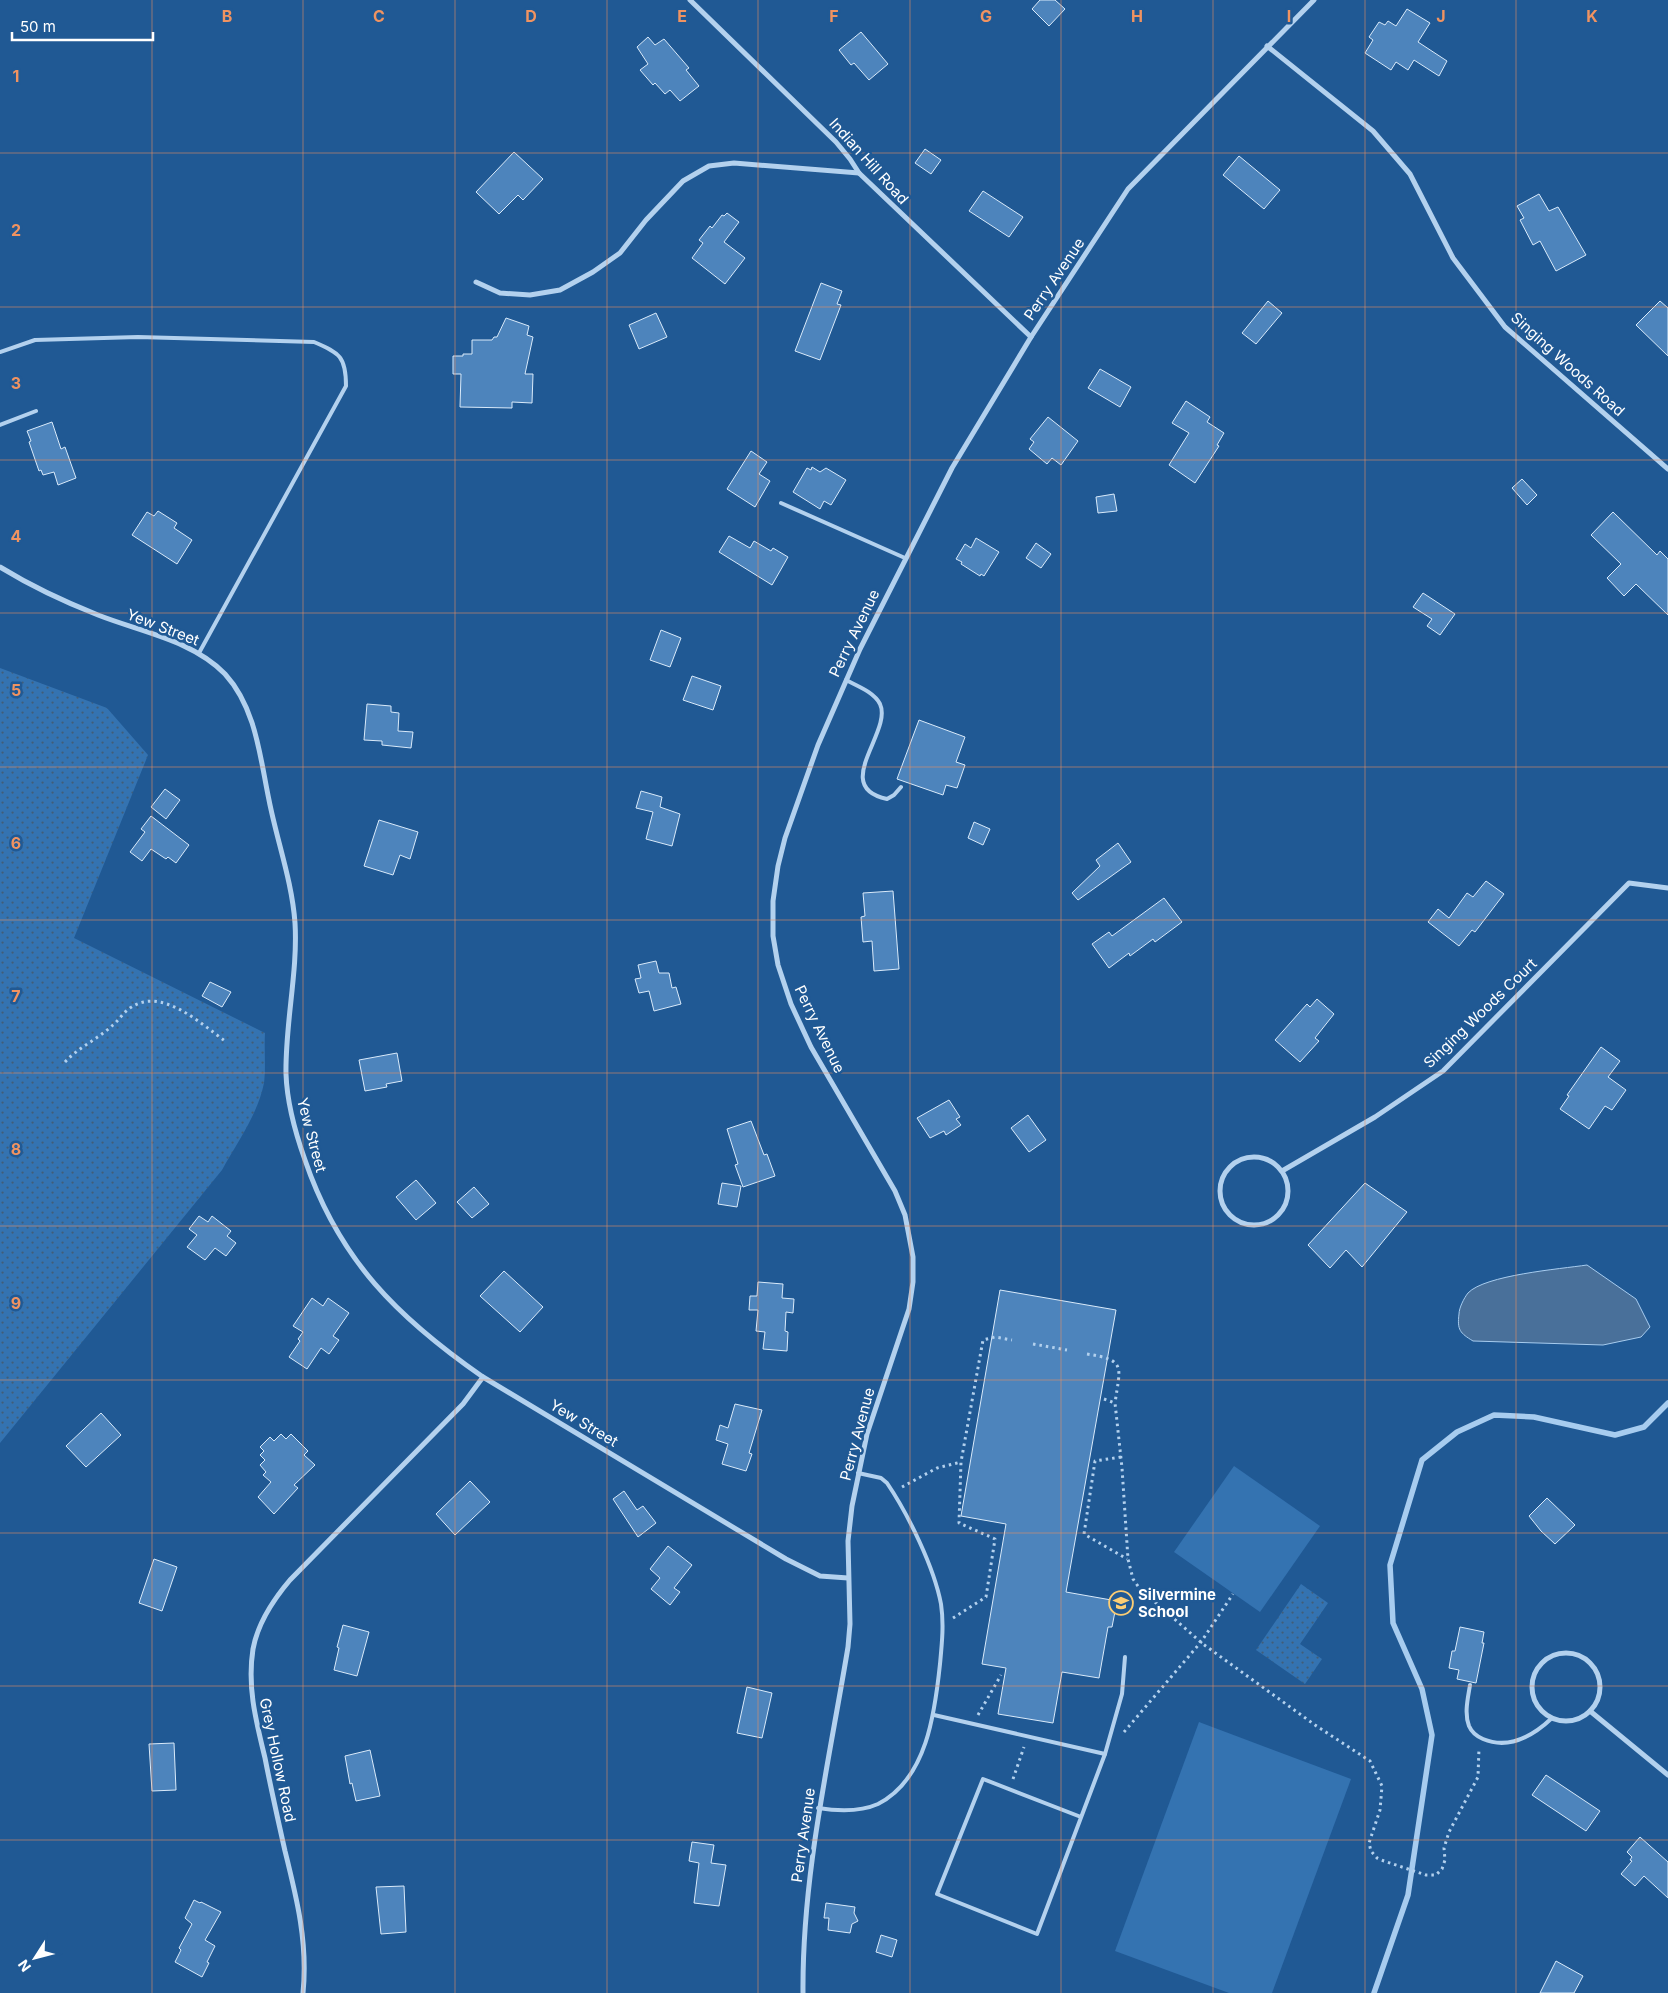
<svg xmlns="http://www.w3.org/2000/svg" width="1668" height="1993" font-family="Inter,sans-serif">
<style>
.green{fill:url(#green-dots)}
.pitch{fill:#3473b1}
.water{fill:#49709a;stroke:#a7ccef}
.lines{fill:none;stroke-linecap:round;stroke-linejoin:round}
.stream{stroke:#a7ccef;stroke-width:5.5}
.building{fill:#4d84bc;stroke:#d9eafa}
.path{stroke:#b3d1ee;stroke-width:3;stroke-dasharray:2.5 4;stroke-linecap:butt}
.service{stroke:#b3d1ee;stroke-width:4}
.minor{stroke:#b3d1ee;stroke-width:5}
.grid{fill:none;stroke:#f09361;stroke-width:1;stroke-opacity:0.55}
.labels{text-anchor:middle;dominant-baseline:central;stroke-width:5;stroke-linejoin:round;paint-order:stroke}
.street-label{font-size:15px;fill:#fff;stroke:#205994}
.poi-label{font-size:15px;font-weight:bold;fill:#fff;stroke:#205994;text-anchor:start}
.grid-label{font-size:16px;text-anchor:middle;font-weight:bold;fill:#f09361;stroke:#205994;stroke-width:5;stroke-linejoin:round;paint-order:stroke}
</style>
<defs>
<pattern id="green-dots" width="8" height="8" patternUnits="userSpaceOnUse" patternTransform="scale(1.25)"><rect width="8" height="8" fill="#3473b1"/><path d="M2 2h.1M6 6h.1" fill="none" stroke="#415e79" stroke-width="1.8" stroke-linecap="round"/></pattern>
</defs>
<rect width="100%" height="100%" fill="#205994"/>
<g class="green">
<path d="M0 668 107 708 148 755 74 938 265 1033C264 1049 266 1067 264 1083 258 1114 237 1143 222 1170L0 1443Z"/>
<polygon points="1301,1584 1328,1603 1300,1644 1322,1659 1305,1684 1256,1650"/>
</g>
<g class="pitch">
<polygon points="1234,1466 1320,1526 1260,1612 1174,1552"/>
<polygon points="1199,1722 1351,1779 1272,1993 1229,1993 1115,1951"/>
</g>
<path class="water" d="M1587 1265 1636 1299 1650 1327 1641 1337 1603 1345 1473 1341C1460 1333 1457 1330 1459 1314 1459 1308 1464 1298 1468 1293 1485 1275 1560 1269 1587 1265Z"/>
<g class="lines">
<polyline class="stream" points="1374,1993 1408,1895 1432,1735 1422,1689 1393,1623 1390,1565 1422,1460 1457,1432 1494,1415 1534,1417 1615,1435 1644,1427 1668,1403"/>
</g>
<g class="building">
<polygon points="1040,0 1055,0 1065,9 1049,26 1032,9"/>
<polygon points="1407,9 1430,23 1418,42 1447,61 1439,76 1414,60 1408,70 1396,62 1391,70 1365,53 1373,40 1369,37 1379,22 1385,25 1388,21 1396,26"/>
<polygon points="861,32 888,64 869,80 854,63 851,65 839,50"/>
<polygon points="648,37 655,45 664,39 689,68 686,70 699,86 680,101 670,90 665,94 655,83 653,85 640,70 648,64 637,47"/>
<polygon points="925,149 941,160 931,174 915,163"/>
<polygon points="514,152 543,179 523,200 518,195 499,214 476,192"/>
<polygon points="1239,156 1280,190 1264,209 1223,175"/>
<polygon points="983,191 1023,217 1009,237 969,211"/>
<polygon points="1539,194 1549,211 1558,207 1586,255 1556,271 1540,241 1533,245 1520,220 1524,218 1517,206"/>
<polygon points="727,213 739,222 724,242 745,258 725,284 692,258 703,243 699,240 710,226 712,228 722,215 724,216"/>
<polygon points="821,283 842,291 837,304 841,305 820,360 795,351"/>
<polygon points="1268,301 1282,313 1256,344 1242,333"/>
<polygon points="1660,301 1668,308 1668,356 1636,325"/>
<polygon points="656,313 667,337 639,349 629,325"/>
<polygon points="506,318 529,326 527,335 533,337 525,374 533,374 532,403 512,402 512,408 460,407 461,374 453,374 453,356 463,356 463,354 472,354 472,340 492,340 494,337 497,337"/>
<polygon points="1100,369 1131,387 1120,407 1088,388"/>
<polygon points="1186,401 1210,417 1207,422 1224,433 1217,445 1219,446 1195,483 1169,465 1189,433 1172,423"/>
<polygon points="1048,417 1078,441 1061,465 1052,458 1047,464 1029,449 1034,442 1030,439"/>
<polygon points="52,422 61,449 65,447 76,478 58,485 54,472 43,475 41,470 39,471 29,442 31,441 27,431"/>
<polygon points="751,451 767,462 759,474 770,481 755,507 727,489"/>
<polygon points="812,467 820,472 826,468 846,480 831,505 824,501 820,509 793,492 807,468 811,470"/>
<polygon points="1522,479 1537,495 1527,505 1512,488"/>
<polygon points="1114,494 1117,511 1098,513 1096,497"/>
<polygon points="158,511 177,523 174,528 192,540 177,564 132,535 147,512 154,516"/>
<polygon points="1613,512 1657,555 1660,551 1668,559 1668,615 1636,584 1624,596 1607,578 1621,564 1591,535"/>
<polygon points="729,536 750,548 754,541 771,551 773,548 788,557 772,585 719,552"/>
<polygon points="976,538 999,552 984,576 981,574 980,576 961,564 962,562 956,559 965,544 971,548"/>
<polygon points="1036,543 1051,554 1041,568 1026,558"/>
<polygon points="1423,593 1455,614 1440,635 1427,626 1432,619 1413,607"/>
<polygon points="661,630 681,638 670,667 650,660"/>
<polygon points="692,676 721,686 713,710 683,700"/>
<polygon points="367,704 391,706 391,712 399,713 398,731 413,732 411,748 382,745 382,741 364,740"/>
<polygon points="919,720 965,737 956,762 965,765 957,788 946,785 943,795 897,779"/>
<polygon points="165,789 180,800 166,819 151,807"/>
<polygon points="641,791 662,797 660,807 680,814 672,846 646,839 653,812 636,808"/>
<polygon points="151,816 189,845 176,863 168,857 166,859 151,849 142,861 130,852 145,832 141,829"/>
<polygon points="379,820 418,832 410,859 400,855 393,875 364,866"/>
<polygon points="974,822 990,829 983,845 968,838"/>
<polygon points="1118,843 1131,862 1078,900 1072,893 1100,866 1096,860"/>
<polygon points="1486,881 1504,894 1475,932 1472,930 1459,946 1428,922 1438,909 1449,918 1467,893 1473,897"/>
<polygon points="893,891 899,969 874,971 872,941 863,942 861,917 865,916 863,893"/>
<polygon points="1164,898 1182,922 1155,942 1153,939 1130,956 1129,953 1109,968 1092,944 1109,932 1112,936"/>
<polygon points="656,961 659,973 669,973 672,988 676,987 681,1004 654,1011 649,991 639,993 635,979 641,978 638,965"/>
<polygon points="210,982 231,992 222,1007 202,996"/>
<polygon points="1317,999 1334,1014 1315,1038 1319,1041 1300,1062 1275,1040 1307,1004 1310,1007"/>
<polygon points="1601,1047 1620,1061 1608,1077 1626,1090 1612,1110 1605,1106 1589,1129 1560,1109 1569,1096 1567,1095"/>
<polygon points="397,1053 402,1081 386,1084 387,1087 365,1091 359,1060"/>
<polygon points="949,1100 960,1117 956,1119 961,1125 946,1135 944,1131 930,1138 917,1118"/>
<polygon points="1028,1115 1046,1140 1029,1152 1011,1128"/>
<polygon points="751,1121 764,1155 767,1154 775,1176 743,1187 735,1165 738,1164 727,1129"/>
<polygon points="416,1180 436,1203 416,1220 396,1197"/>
<polygon points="722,1183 741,1186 737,1207 718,1204"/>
<polygon points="1365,1183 1407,1212 1362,1267 1346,1250 1330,1268 1308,1245"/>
<polygon points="474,1187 489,1204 472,1218 457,1202"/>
<polygon points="199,1216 208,1222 212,1216 231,1231 227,1236 236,1243 226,1256 215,1248 205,1260 187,1247 197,1235 189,1229"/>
<polygon points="504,1271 543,1307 520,1332 480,1296"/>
<polygon points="758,1282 783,1284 782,1298 794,1299 793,1313 786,1312 785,1331 788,1332 787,1351 763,1349 765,1332 756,1331 758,1310 749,1310 750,1296 757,1296"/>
<polygon points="1000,1290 1116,1310 1066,1592 1117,1601 1112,1627 1108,1627 1099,1678 1062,1672 1053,1723 998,1714 1006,1668 982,1664 1006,1524 961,1516"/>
<polygon points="312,1298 323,1306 328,1298 349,1313 333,1336 339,1340 329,1354 321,1348 307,1369 289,1357 300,1341 298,1339 303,1332 293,1326"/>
<polygon points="735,1404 762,1410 749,1453 752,1454 746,1471 722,1464 728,1444 716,1440 720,1425 728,1428"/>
<polygon points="101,1413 121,1435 86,1467 66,1446"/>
<polygon points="281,1434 286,1439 291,1434 308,1451 304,1455 315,1465 294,1485 298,1488 274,1514 258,1497 271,1482 263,1475 266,1472 260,1465 265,1460 260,1455 264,1451 260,1447 270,1437 274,1441"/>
<polygon points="470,1481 490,1502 455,1535 436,1514"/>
<polygon points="624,1491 637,1510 643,1506 656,1523 638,1537 613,1499"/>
<polygon points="1547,1498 1575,1525 1555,1544 1541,1531 1529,1516"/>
<polygon points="668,1546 692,1565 674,1588 680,1592 670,1605 651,1589 660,1578 650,1569"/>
<polygon points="154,1559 177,1567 162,1611 139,1603"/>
<polygon points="343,1625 369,1632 357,1676 334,1670 339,1648 337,1647"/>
<polygon points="1460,1627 1484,1632 1482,1643 1484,1643 1476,1683 1457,1679 1459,1670 1449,1668 1452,1651 1455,1651"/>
<polygon points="747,1687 772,1693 762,1738 737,1733"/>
<polygon points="174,1743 176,1790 152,1791 149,1744"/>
<polygon points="370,1750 380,1796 356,1801 352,1783 350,1784 345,1756"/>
<polygon points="1546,1775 1600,1811 1586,1831 1532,1795"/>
<polygon points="1640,1837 1668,1862 1668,1898 1644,1876 1635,1886 1621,1874 1632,1861 1630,1860 1632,1857 1627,1852"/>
<polygon points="692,1842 714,1845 711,1863 726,1865 719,1906 694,1903 699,1863 689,1861"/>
<polygon points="404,1886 406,1932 381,1934 376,1887"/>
<polygon points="194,1900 200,1903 201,1902 221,1912 205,1940 215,1946 207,1962 209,1963 202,1977 175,1962 181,1950 179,1948 192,1924 185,1918"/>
<polygon points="826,1903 855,1907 854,1913 858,1921 852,1924 850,1933 828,1930 829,1918 824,1918"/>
<polygon points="881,1935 897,1940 892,1957 876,1952"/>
<polygon points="1556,1961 1583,1976 1574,1993 1540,1993"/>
</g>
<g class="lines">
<g class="path">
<path d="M65 1062C79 1047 98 1039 113 1025 119 1020 123 1013 130 1008 161 986 200 1023 225 1041"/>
<polyline points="1033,1344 1067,1350"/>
<path d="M1087 1354C1127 1360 1120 1367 1115 1403"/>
<polyline points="1104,1399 1115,1403 1122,1468 1128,1559 1133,1579 1140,1589 1203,1644 1315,1725 1370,1761 1382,1786 1380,1810 1369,1843 1371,1851 1377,1858 1384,1861 1426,1875 1436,1875 1442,1869 1445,1860 1444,1848 1449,1832 1478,1777 1479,1748"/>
<polyline points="1121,1457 1095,1461 1084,1534 1127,1559"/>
<polyline points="902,1487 937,1468 961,1462"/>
<polyline points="953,1618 986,1597 995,1539 959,1523 961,1462 983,1340 995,1337 1012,1340"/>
<polyline points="978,1715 1001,1675"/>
<polyline points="1124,1732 1201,1642 1233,1594"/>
<polyline points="1013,1779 1024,1747"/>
</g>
<g class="service">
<path d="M0 352 35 340 138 337 314 342C340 353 346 357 346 386L199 653"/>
<polyline points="0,425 36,411"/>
<polyline points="781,503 905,558"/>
<path d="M846 680C857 686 874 692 880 704 893 732 830 787 887 799L894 795 901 787"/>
<path d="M1470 1685C1468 1698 1464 1713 1469 1726 1472 1733 1476 1736 1483 1739 1509 1750 1533 1736 1552 1718"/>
<polyline points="934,1715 1105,1754 1037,1934 937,1894 983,1779 1081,1817"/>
<polyline points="1105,1754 1122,1694 1125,1657"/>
<path d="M818 1808C837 1811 860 1812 878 1804 927 1779 935 1712 940 1664 942 1643 944 1624 941 1604 934 1567 908 1514 887 1483L881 1478 858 1473"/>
</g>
<g class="minor">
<polyline points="690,0 836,142 850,159 859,173 1031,337"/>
<polyline points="1267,46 1373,131 1410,174 1453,258 1505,327 1668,469"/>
<polyline points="476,282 500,293 530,295 560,290 593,272 620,253 646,220 683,181 709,166 734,163 859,173"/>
<path d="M0 567C31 586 65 602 98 615 141 632 192 640 225 674 256 708 260 757 269 800 277 841 292 881 295 923 298 972 285 1024 286 1074 287 1103 295 1132 305 1160 339 1260 398 1318 483 1377L786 1559 820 1576 848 1578"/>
<circle cx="1254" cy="1191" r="34"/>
<polyline points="1282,1171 1375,1117 1443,1071 1629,883 1668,888"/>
<circle cx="1566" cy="1687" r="34"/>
<polyline points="1590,1711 1668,1775"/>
<path d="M303 1993C308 1943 297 1899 285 1851 278 1820 271 1789 265 1758 256 1721 247 1687 253 1649 258 1622 273 1600 290 1580L463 1404 483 1377"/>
<path d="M803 1993C802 1876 829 1762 848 1647L850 1624 848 1541 852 1506 867 1434 909 1309 913 1282V1257L905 1215 895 1191 811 1047 791 1004 778 965 773 936V901L778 866 785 838 818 745 860 649 952 468 1031 337 1128 189 1314 0"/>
</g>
</g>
<path class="grid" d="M152 0V1993M303 0V1993M455 0V1993M607 0V1993M758 0V1993M910 0V1993M1061 0V1993M1213 0V1993M1365 0V1993M1516 0V1993M0 153H1668M0 307H1668M0 460H1668M0 613H1668M0 767H1668M0 920H1668M0 1073H1668M0 1226H1668M0 1380H1668M0 1533H1668M0 1686H1668M0 1840H1668"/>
<defs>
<g id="school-ring" transform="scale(1.25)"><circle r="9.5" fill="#205994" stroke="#fbcd74" stroke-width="1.5"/><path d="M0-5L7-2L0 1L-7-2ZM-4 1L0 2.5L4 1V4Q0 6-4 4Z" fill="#fbcd74"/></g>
</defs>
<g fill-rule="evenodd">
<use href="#school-ring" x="1121" y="1603"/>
</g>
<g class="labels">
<g class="street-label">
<text transform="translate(869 161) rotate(48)">Indian Hill Road</text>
<text transform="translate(1054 279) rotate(-56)">Perry Avenue</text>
<text transform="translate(1568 364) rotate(42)">Singing Woods Road</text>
<text transform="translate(163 627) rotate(21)">Yew Street</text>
<text transform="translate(854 633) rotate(-64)">Perry Avenue</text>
<text transform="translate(1480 1013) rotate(-44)">Singing Woods Court</text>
<text transform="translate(820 1029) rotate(64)">Perry Avenue</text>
<text transform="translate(312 1135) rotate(75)">Yew Street</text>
<text transform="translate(584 1423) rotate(31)">Yew Street</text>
<text transform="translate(857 1434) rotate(-75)">Perry Avenue</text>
<text transform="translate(278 1760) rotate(78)">Grey Hollow Road</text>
<text transform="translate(803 1835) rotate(-82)">Perry Avenue</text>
</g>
<g class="poi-label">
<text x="1138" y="1594">Silvermine<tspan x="1138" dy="17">School</tspan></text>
</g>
</g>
<g class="grid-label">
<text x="227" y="22">B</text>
<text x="379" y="22">C</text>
<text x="531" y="22">D</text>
<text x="682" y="22">E</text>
<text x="834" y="22">F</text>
<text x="986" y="22">G</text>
<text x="1137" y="22">H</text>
<text x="1289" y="22">I</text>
<text x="1441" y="22">J</text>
<text x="1592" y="22">K</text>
<text x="16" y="82">1</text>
<text x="16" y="236">2</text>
<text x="16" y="389">3</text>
<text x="16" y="542">4</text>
<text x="16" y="696">5</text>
<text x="16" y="849">6</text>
<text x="16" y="1002">7</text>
<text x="16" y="1155">8</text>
<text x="16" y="1309">9</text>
</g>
<g transform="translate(35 1958) rotate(234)" stroke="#205994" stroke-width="4" paint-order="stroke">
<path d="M0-4L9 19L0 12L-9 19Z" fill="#ffffff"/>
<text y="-8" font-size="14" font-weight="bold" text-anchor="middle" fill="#ffffff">N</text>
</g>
<path d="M12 32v8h141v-8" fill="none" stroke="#ffffff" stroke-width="2.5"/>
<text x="20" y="32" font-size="15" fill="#ffffff" stroke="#205994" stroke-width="4" paint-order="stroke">50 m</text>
</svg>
